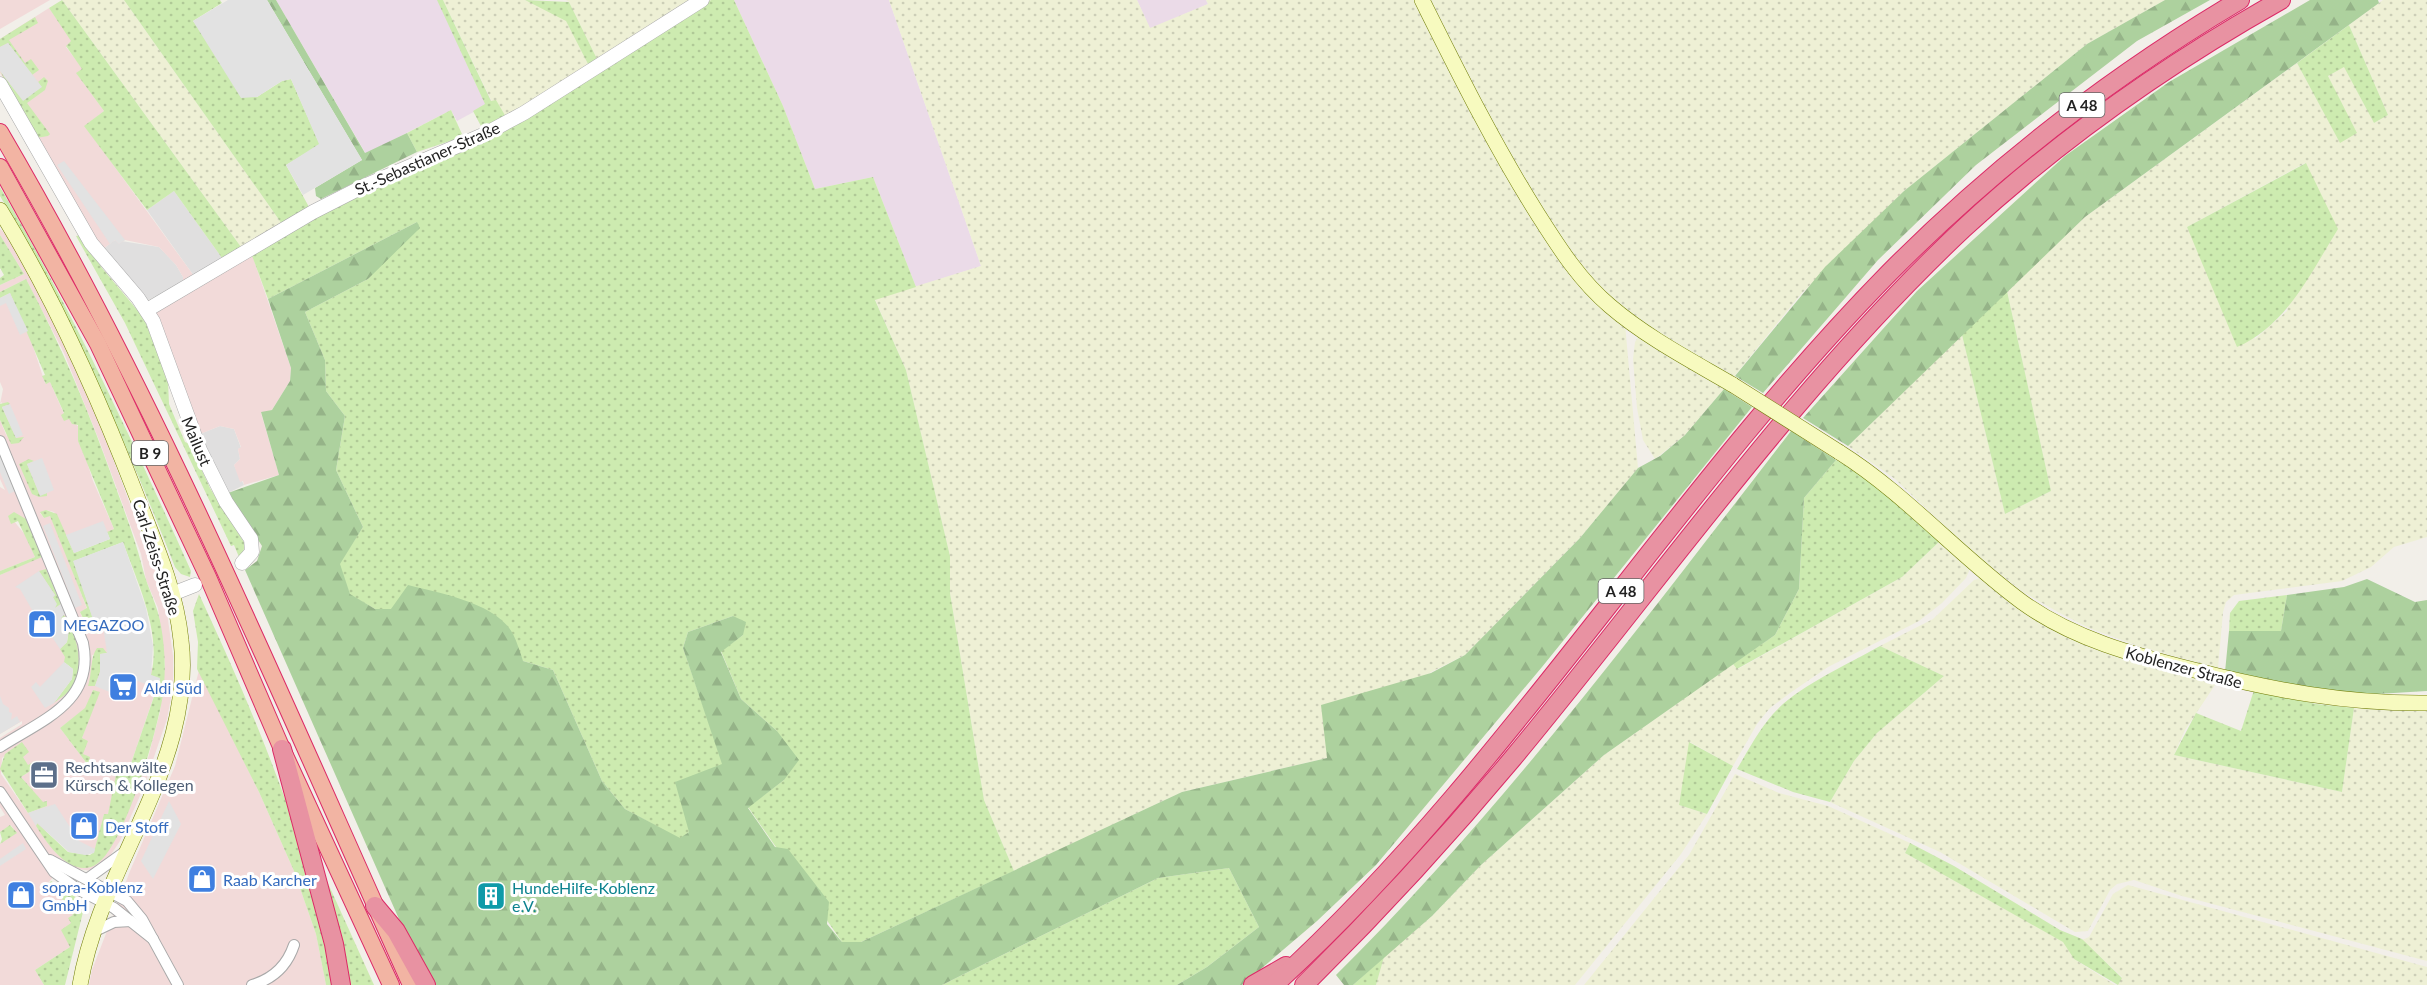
<svg xmlns="http://www.w3.org/2000/svg" width="2427" height="985" font-family="Lato,sans-serif">
<style>
.residential{fill:#e0dfdf}
.commercial{fill:#f2dad9;fill-rule:evenodd}
.industrial{fill:#ebdbe8}
.farmland{fill:url(#farmland-dots);fill-rule:evenodd}
.grass{fill:url(#grass-dots)}
.forest{fill:url(#forest-firs)}
.parking{fill:#e2e2e2}
.lines{fill:none;stroke-linecap:round;stroke-linejoin:round}
.minor-casing{stroke:#a9a9a9;stroke-width:12}
.tertiary-casing{stroke:#a9a9a9;stroke-width:15}
.secondary-casing{stroke:#707d05;stroke-width:16}
.trunk-casing{stroke:#dc2a67;stroke-width:18}
.motorway-casing{stroke:#dc2a67;stroke-width:20}
.minor{stroke:#fff;stroke-width:10}
.tertiary{stroke:#fff;stroke-width:14}
.secondary{stroke:#f7fabf;stroke-width:15}
.trunk{stroke:#f2b4a3;stroke-width:16}
.motorway{stroke:#e892a2;stroke-width:18}
.secondary-bridge-casing{stroke:#707d05;stroke-width:16;stroke-linecap:butt}
.secondary-bridge{stroke:#f7fabf;stroke-width:15}
.labels{text-anchor:middle;dominant-baseline:central;stroke-width:6;stroke-linejoin:round;paint-order:stroke}
.shield{fill:#fff;stroke:#646464;stroke-width:1.5}
.shield-label{font-size:15px;font-weight:bold;fill:#222}
.street-label{font-size:16px;fill:#222;stroke:#fff}
.shop-label{font-size:16px;fill:#366cbe;stroke:#fff;text-anchor:start}
.service-label{font-size:16px;fill:#4e5e75;stroke:#fff;text-anchor:start}
.culture-label{font-size:16px;fill:#0d838f;stroke:#fff;text-anchor:start}
</style>
<defs>
<pattern id="farmland-dots" width="8" height="8" patternUnits="userSpaceOnUse" patternTransform="scale(1.5)"><rect width="8" height="8" fill="#eef0d5"/><path d="M2 2h.1M6 6h.1" fill="none" stroke="#ccceb7" stroke-width="1.8" stroke-linecap="round"/></pattern>
<pattern id="grass-dots" width="8" height="8" patternUnits="userSpaceOnUse" patternTransform="scale(1.5)"><rect width="8" height="8" fill="#cdebb0"/><path d="M2 2h.1M6 6h.1" fill="none" stroke="#b0c997" stroke-width="1.8" stroke-linecap="round"/></pattern>
<pattern id="forest-firs" width="22" height="20" patternUnits="userSpaceOnUse" patternTransform="scale(1.5)"><rect width="22" height="20" fill="#add19e"/><path d="M5 1l3.5 6h-7zM16 11l3.5 6h-7z" fill="#95b388"/></pattern>
</defs>
<rect width="100%" height="100%" fill="#f2efe9"/>
<g class="residential">
<polygon points="174,191 222,258 194,276 147,210"/>
<polygon points="115,240 159,247 176,265 183,277 183,283 148,300 103,249"/>
<polygon points="220,426 234,429 241,448 238,449 240,459 234,465 244,485 228,493 200,434"/>
</g>
<g class="commercial">
<polygon points="0,0 50,0 0,29"/>
<polygon points="49,8 72,41 66,47 83,69 77,74 104,111 85,126 194,276 183,283 183,277 176,265 159,247 125,240 119,244 115,240 103,249 79,214 0,73 0,39"/>
<path d="M0 229 16 244 90 397 165 598 173 656V687L167 719 143 789 120 841 106 862 94 871 76 869 65 863 48 883 53 895 58 892 73 915 70 947 35 970 44 985H0V844L16 833 11 825 0 832V817L5 815 0 807V738L22 724V721L0 734V575L42 556 15 515H9L27 537 35 557 0 571V487L5 490 0 479V420L7 437 2 402 0 404 3 389 0 382V298L10 293 28 331 45 383 50 382 64 414 79 427 80 440 93 481 114 529 74 553 54 512 46 510 40 513 44 518 50 515 70 564 87 609 80 612 86 628 97 634 85 590 160 678 127 775 88 762 83 754 82 738 97 696 93 690 86 708 60 728 88 765 117 775 108 815 104 814 94 853 36 826 56 853 75 865 86 868 148 758 160 712 165 664 158 608 146 580 141 554 99 440 64 353 26 279 0 292V285L24 274 0 235ZM63 614 77 648 79 667 68 692 55 702 66 659ZM107 653 89 686 93 668 92 655ZM22 742V757L28 766 35 761 38 766 21 777 43 803 46 800 47 806 28 813 1 774 2 758Z"/>
<polygon points="251,252 291,368 290,381 272,410 261,413 279,475 244,485 243,481 240,482 234,465 240,459 238,449 241,447 234,429 220,426 200,434 156,312"/>
<polygon points="199,670 259,792 294,871 316,934 326,985 89,985 92,970 130,871 175,766"/>
</g>
<g class="industrial">
<polygon points="276,0 439,0 492,102 457,121 451,110 366,154"/>
<polygon points="734,0 889,0 981,266 916,287 873,177 815,189 783,106"/>
<polygon points="1137,0 1206,0 1208,4 1150,29"/>
</g>
<g class="farmland">
<polygon points="62,0 124,0 282,224 241,247"/>
<polygon points="443,0 525,0 566,20 589,66 506,117 492,102"/>
<polygon points="566,0 693,0 598,61 569,2"/>
<polygon points="889,0 1137,0 1150,28 1208,4 1206,0 2165,0 2087,44 1904,191 1801,294 1732,379 1625,324 1638,468 1580,538 1465,655 1431,672 1327,758 1182,792 1014,871 984,800 950,593 950,556 906,370 875,299 981,266"/>
<path d="M2383 0H2427V537L2394 547 2371 567 2342 581 2234 595 2226 602 2223 612 2218 668 2138 646 2089 628 2058 612 2023 592 1970 550 1895 479 1848 446 1962 335 2005 514 2051 491 2007 291 2085 217 2297 63 2340 142 2356 133 2328 76 2344 66 2374 123 2388 115 2349 25ZM2305 163 2287 311 2255 339 2187 227Z"/>
<polygon points="1638,337 1648,339 1724,389 1685,435 1655,459 1643,440 1637,408 1633,359 1635,342"/>
<polygon points="1940,541 1970,569 1966,578 1942,603 1919,621 1828,667 1790,693 1770,708 1757,724 1733,766 1690,742 1679,805 1707,814 1681,854 1575,985 1376,985 1384,957 1432,916 1481,865 1604,755 1733,664 1738,669 1902,577"/>
<polygon points="1982,577 2021,609 2217,682 2185,730 2174,755 2342,792 2354,708 2427,709 2427,961 2182,896 2134,880 2117,884 2110,890 2088,931 2075,932 1940,852 1830,802 1854,761 1877,733 1944,676 1880,646 1933,619 1974,580"/>
<polygon points="1735,774 1779,793 1828,806 1910,843 1905,853 2064,942 2074,959 2115,985 1584,985 1689,855"/>
<polygon points="2128,885 2427,967 2427,985 2118,985 2122,977 2082,940 2089,937 2113,894"/>
</g>
<g class="grass">
<polygon points="62,0 241,247 222,258 174,191 147,210 84,126 104,111 76,73 82,69 66,46 71,41 49,8"/>
<polygon points="124,0 220,0 222,3 193,21 257,97 282,81 291,79 320,145 286,165 309,207 282,224"/>
<polygon points="437,0 443,0 491,101 496,100 506,117 482,128 473,111 485,104"/>
<polygon points="525,0 569,2 598,61 589,66 566,21"/>
<polygon points="711,0 734,0 783,106 815,189 873,177 916,287 875,300 906,370 950,556 950,593 984,800 1014,871 861,942 842,942 748,807 784,780 777,731 741,699 721,651 743,635 733,616 688,632 683,648 723,764 689,832 680,839 625,809 602,781 553,670 523,661 391,609 375,609 350,595 339,564 363,527 336,470 345,416 326,391 325,360 305,312 368,279 417,222 268,299 251,253 362,192 495,137 546,107"/>
<polygon points="35,17 38,23 9,40 25,63 31,59 39,70 32,75 8,43 0,47 0,39"/>
<polygon points="2349,25 2388,115 2374,123 2344,67 2328,76 2357,133 2340,143 2297,63"/>
<polygon points="0,71 23,100 41,87 38,82 44,77 48,81 45,90 27,103 50,134 48,136 36,138"/>
<polygon points="451,110 462,134 456,139 417,152 407,133"/>
<path d="M2306 163 2338 229C2310 274 2287 325 2237 347L2187 227Z"/>
<path d="M0 187C72 311 133 441 191 571L190 577 181 574 175 567C125 439 70 315 0 196Z"/>
<polygon points="0,235 24,274 0,285 0,278 4,275 0,268"/>
<polygon points="80,235 102,268 144,318 168,381 169,404 185,442 190,444 210,488 245,544 243,553 239,557 234,545 231,546 125,323 76,236"/>
<path d="M26 279C62 347 91 416 116 488 126 515 136 542 143 570 148 589 158 606 161 626 165 648 166 672 163 694 159 725 122 859 91 867 67 874 47 843 36 826L37 823 68 852 90 855 94 852 104 814H108L116 775 88 765 60 728 85 708 93 690 100 692 82 738 88 741 83 754 90 757 89 762 127 775 160 679 151 675C162 632 137 582 123 542L74 561 96 628 103 626 102 631 97 634 90 632 80 612 87 608 50 516 44 518 40 512 46 510 57 514 74 553 110 539 107 532 114 529 78 441V425L72 424 69 419 64 421 61 415 64 413 50 382 46 384 42 376 45 375 10 293 0 298V292Z"/>
<polygon points="2007,291 2051,491 2005,514 1962,335"/>
<polygon points="8,402 10,404 2,407 16,438 24,437 19,443 11,444 0,420 0,404"/>
<polygon points="29,459 34,461 27,464 40,495 47,493 47,496 39,497 32,494 19,464"/>
<polygon points="1836,460 1861,474 1940,541 1902,577 1737,669 1733,664 1775,635 1799,589 1804,498"/>
<polygon points="14,512 26,519 42,557 0,575 0,571 35,557 18,521 11,524 8,516"/>
<polygon points="46,569 61,604 55,608 53,597 55,595 39,571"/>
<path d="M199 594C243 689 286 788 314 891 322 922 328 954 334 985H326L316 934 294 871 259 792 197 669 198 642 193 611Z"/>
<polygon points="2287,595 2281,631 2229,631 2230,613 2239,601"/>
<path d="M63 614C76 629 84 664 75 683 70 692 62 697 54 703L72 679 73 669 64 662 65 657 60 649 67 642 69 629 61 618Z"/>
<path d="M1880 646 1944 676 1877 733 1854 761 1830 802 1793 792 1737 769C1748 751 1758 731 1773 714 1798 686 1847 665 1880 646Z"/>
<path d="M97 648H103L107 653 100 654V672L95 686H88C92 675 90 657 97 648Z"/>
<polygon points="2254,690 2316,704 2354,708 2342,792 2174,755 2196,713 2241,731"/>
<polygon points="22,742 29,752 23,757 28,765 35,761 38,766 21,777 43,802 47,801 47,806 28,813 0,769 5,754"/>
<polygon points="1689,742 1733,766 1707,814 1679,805"/>
<polygon points="10,825 17,833 0,844 2,839 0,832"/>
<polygon points="1910,843 1954,866 2060,930 2082,939 2122,978 2118,985 2074,959 2063,942 1905,853"/>
<polygon points="1229,868 1259,927 1207,967 1177,985 942,985 1158,878"/>
<polygon points="322,870 374,985 347,985"/>
<polygon points="51,881 80,900 84,908 65,985 44,985 35,970 70,947 61,930 71,923 68,918 73,915 58,893 53,896 47,887"/>
<polygon points="1384,957 1376,985 1353,985"/>
</g>
<g class="forest">
<polygon points="267,0 276,0 365,153 407,133 417,152 321,199 316,196 315,188 362,160"/>
<polygon points="2165,0 2210,0 2137,41 1976,165 1878,260 1763,393 1735,376 1825,267 1904,191 2087,44"/>
<polygon points="2310,0 2378,0 2379,3 2085,217 1848,446 1803,418 1917,291 2065,156 2169,82"/>
<path d="M417 222 420 228 368 279 305 312 325 360 326 391 345 416 336 470 363 527 340 564 350 594 375 609H391L408 585C439 593 497 603 513 634 517 642 520 652 523 661L553 670 602 781 625 809 680 838 689 832 675 782 722 764 683 648 688 632 733 616 746 622 743 635 721 652 741 699 777 731 799 760 784 780 748 808 775 847 788 849 829 902 827 924 842 942H861L1182 792 1327 758 1321 705 1431 673 1465 655 1580 538 1638 468 1660 456 1685 435 1724 389 1752 407 1542 667 1376 865 1317 921 1242 985H1177L1207 967 1259 927 1229 868 1158 878 942 985H433L410 944 245 570 257 561 262 546 228 493 279 475 261 412 272 410 290 381 291 368 268 299Z"/>
<path d="M1791 431 1836 460 1804 498 1799 589 1775 635 1604 755 1481 865 1432 916 1353 985H1344L1336 975C1504 809 1646 618 1791 431Z"/>
<polygon points="2367,579 2415,602 2427,600 2427,691 2360,695 2290,686 2225,672 2229,631 2281,631 2287,595 2344,587"/>
</g>
<g class="parking">
<polygon points="228,0 267,0 362,160 303,195 286,165 319,144 291,79 282,81 257,97 241,98 193,21"/>
<polygon points="8,43 42,87 23,101 0,71 0,47"/>
<polygon points="64,161 125,240 119,244 115,240 110,244 57,165"/>
<polygon points="10,293 28,331 20,335 6,303 0,306 0,298"/>
<polygon points="10,404 23,435 16,438 2,407"/>
<polygon points="0,451 17,490 9,494 0,472"/>
<polygon points="42,458 54,490 40,496 27,464"/>
<polygon points="103,521 110,539 74,553 66,535"/>
<polygon points="50,523 82,605 75,608 43,526"/>
<polygon points="123,542 146,608 153,646 151,675 160,678 157,688 118,674 112,693 95,686 100,672 100,654 107,653 103,626 96,628 73,561"/>
<polygon points="39,571 55,595 53,597 57,604 55,608 61,604 65,614 61,618 69,629 67,642 60,649 48,631 56,626 45,610 35,615 20,589 15,587"/>
<polygon points="64,662 73,669 72,679 54,703 45,708 31,687 36,682 40,687"/>
<polygon points="0,696 3,704 9,708 9,712 12,713 11,720 17,716 20,722 0,734"/>
<polygon points="169,801 181,824 153,879 141,861"/>
<polygon points="55,804 79,841 95,849 94,853 85,855 69,852 37,823 36,826 28,813"/>
<polygon points="23,843 26,849 0,866 0,859"/>
</g>
<g class="lines">
<g class="minor-casing">
<g id="minor">
<path d="M0 441 83 643C95 702 42 720 0 747"/>
<polyline points="0,792 54,872 79,890 114,908 153,939"/>
<polyline points="50,860 127,901 142,919 178,985"/>
<polyline points="87,879 123,853"/>
<polyline points="93,932 114,922 131,921"/>
<path d="M252 985C273 979 287 966 294 945"/>
</g>
</g>
<g class="tertiary-casing">
<g id="tertiary">
<polyline points="0,84 91,243 138,298 153,321 200,450 226,502 251,539 252,552 242,563"/>
<polyline points="147,310 313,212 362,187 483,135 524,113 702,0"/>
<polyline points="172,594 195,585"/>
</g>
</g>
<g class="secondary-casing">
<g id="secondary">
<path d="M1422 0C1458 72 1494 145 1537 213 1558 246 1579 280 1610 306 1646 337 1692 361 1733 385"/>
<path d="M0 210C56 301 99 398 137 497 155 543 176 590 181 640 185 672 181 703 173 734 150 821 95 896 80 985"/>
<path d="M1839 452C1906 494 1958 555 2022 602 2073 639 2134 655 2194 670 2272 690 2347 704 2427 703"/>
</g>
</g>
<g class="trunk-casing">
<g id="trunk">
<path d="M0 132C160 405 281 697 411 985"/>
<polyline points="0,167 98,344 208,577 282,749 391,985"/>
</g>
</g>
<g class="motorway-casing">
<g id="motorway">
<polyline points="282,749 334,944 341,985"/>
<polyline points="375,906 396,931 426,985"/>
<polyline points="1253,985 1286,966"/>
<path d="M1274 985C1507 773 1669 497 1889 273 1994 167 2112 76 2240 0"/>
<path d="M1304 985C1377 913 1447 837 1513 758 1661 580 1794 388 1963 229 2059 140 2167 64 2281 0"/>
</g>
</g>
<use href="#minor" class="minor"/>
<use href="#tertiary" class="tertiary"/>
<use href="#secondary" class="secondary"/>
<use href="#trunk" class="trunk"/>
<use href="#motorway" class="motorway"/>
<g class="secondary-bridge-casing">
<polyline id="secondary-bridge" points="1733,385 1839,452"/>
</g>
<use href="#secondary-bridge" class="secondary-bridge"/>
</g>
<defs>
<g id="shop-square" transform="scale(1.5)"><rect x="-9" y="-9" width="18" height="18" rx="4" fill="#3f7fe0" stroke="#fff"/><path d="M-5-2.5h2.3a2.7 3.5 0 0 1 5.4 0H5L5.5 6h-11ZM-1.5-2.5h3a1.5 2.3 0 0 0-3 0Z" fill="#fff"/></g>
<g id="supermarket-square" transform="scale(1.5)"><rect x="-9" y="-9" width="18" height="18" rx="4" fill="#3f7fe0" stroke="#fff"/><path d="M-6-5.5h2.5l.6 2H6L4.5 2H-2.5L-4.4-4H-6ZM-1.5 3.2a1.3 1.3 0 1 0 .1 0ZM3 3.2a1.3 1.3 0 1 0 .1 0Z" fill="#fff"/></g>
<g id="office-square" transform="scale(1.5)"><rect x="-9" y="-9" width="18" height="18" rx="4" fill="#5c6f8a" stroke="#fff"/><path d="M-6-3h4V-5.5h4V-3h4V5H-6ZM-1-4.5V-3h2v-1.5ZM-6 0V1H6V0Z" fill="#fff"/></g>
<g id="building-square" transform="scale(1.5)"><rect x="-9" y="-9" width="18" height="18" rx="4" fill="#0f9aa8" stroke="#fff"/><path d="M-4-6H4V6H1V3H-1V6H-4ZM-2.5-4.3h1.7v1.8h-1.7ZM.8-4.3h1.7v1.8H.8ZM-2.5-1h1.7V.8h-1.7ZM.8-1h1.7V.8H.8Z" fill="#fff"/></g>
</defs>
<g fill-rule="evenodd">
<use href="#shop-square" x="42" y="624"/>
<use href="#supermarket-square" x="123" y="687"/>
<use href="#office-square" x="44" y="775"/>
<use href="#shop-square" x="84" y="826"/>
<use href="#shop-square" x="202" y="879"/>
<use href="#shop-square" x="21" y="895"/>
<use href="#building-square" x="491" y="896"/>
</g>
<g class="labels">
<g class="shield">
<rect x="2059.5" y="93" width="45" height="24" rx="4.5"/>
<rect x="132" y="441" width="36" height="24" rx="4.5"/>
<rect x="1598.5" y="579" width="45" height="24" rx="4.5"/>
</g>
<g class="shield-label">
<text x="2082" y="105">A 48</text>
<text x="150" y="453">B 9</text>
<text x="1621" y="591">A 48</text>
</g>
<g class="street-label">
<text transform="translate(427 158) rotate(-24)">St.-Sebastianer-Straße</text>
<text transform="translate(197 441) rotate(67)">Mailust</text>
<text transform="translate(157 557) rotate(72)">Carl-Zeiss-Straße</text>
<text transform="translate(2184 667) rotate(15)">Koblenzer Straße</text>
</g>
<g class="shop-label">
<text x="63" y="624">MEGAZOO</text>
<text x="144" y="687">Aldi Süd</text>
<text x="105" y="826">Der Stoff</text>
<text x="223" y="879">Raab Karcher</text>
<text x="42" y="886">sopra-Koblenz<tspan x="42" dy="18">GmbH</tspan></text>
</g>
<g class="service-label">
<text x="65" y="766">Rechtsanwälte<tspan x="65" dy="18">Kürsch &amp; Kollegen</tspan></text>
</g>
<g class="culture-label">
<text x="512" y="887">HundeHilfe-Koblenz<tspan x="512" dy="18">e.V.</tspan></text>
</g>
</g>
</svg>
